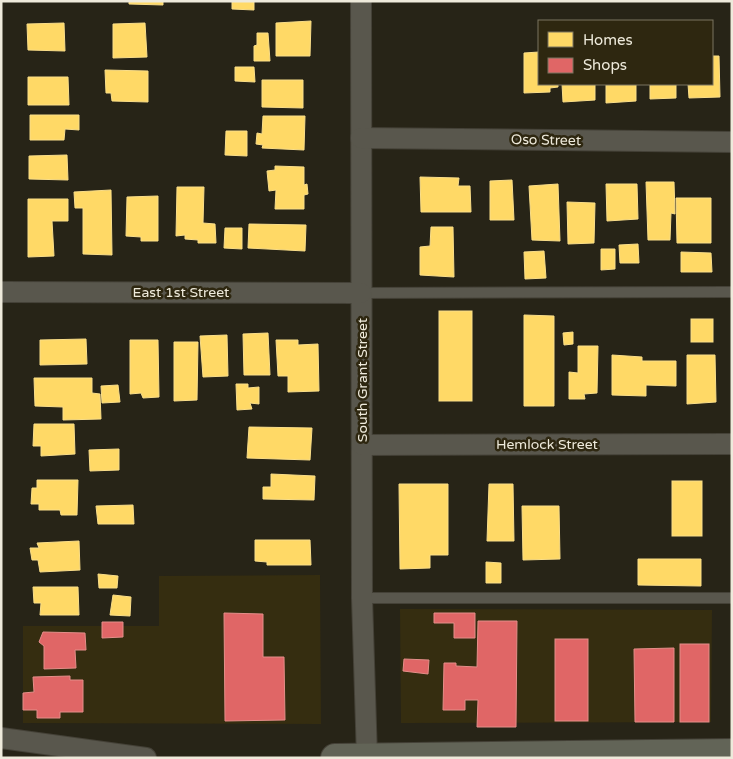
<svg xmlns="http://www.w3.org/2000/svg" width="733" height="759" font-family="'Varela Round',sans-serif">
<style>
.built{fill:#352d10}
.homes{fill:#ffd966;stroke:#fade89}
.shops{fill:#e06666;stroke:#e48e89}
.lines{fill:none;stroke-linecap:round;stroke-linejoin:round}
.lane-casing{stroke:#444137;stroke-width:12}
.street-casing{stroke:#444137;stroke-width:22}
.primary-casing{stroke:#444137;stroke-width:30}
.lane{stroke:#59574d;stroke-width:10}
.street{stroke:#59574d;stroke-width:20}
.primary{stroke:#626457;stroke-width:28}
.labels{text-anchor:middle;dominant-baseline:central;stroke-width:5;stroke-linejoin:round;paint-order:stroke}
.street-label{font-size:14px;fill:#eeeadb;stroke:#2e2710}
</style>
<rect width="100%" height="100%" fill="#272417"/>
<g class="built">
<polygon points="320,575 321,724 23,723 23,626 159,626 159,576"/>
<polygon points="400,609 712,610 711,722 401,723"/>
</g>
<g class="homes">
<polygon points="129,1 163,1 163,5 129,4"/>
<polygon points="232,1 254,1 254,10 232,9"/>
<polygon points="311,21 310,56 276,56 276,23"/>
<polygon points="64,23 65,51 28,50 27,24"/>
<polygon points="145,23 147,57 113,58 113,24"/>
<polygon points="257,33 268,33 270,61 254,61 254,46 257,45"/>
<polygon points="539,52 539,84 558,84 558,87 550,88 550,92 524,93 524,53"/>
<polygon points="712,56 719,56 720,97 689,98 688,84 712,84"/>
<polygon points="235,67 254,67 255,82 235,81"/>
<polygon points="105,70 148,71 148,102 112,101 111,93 106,93"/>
<polygon points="28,77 68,77 69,105 28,105"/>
<polygon points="262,80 303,80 303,108 262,107"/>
<polygon points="562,84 595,84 595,100 563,102"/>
<polygon points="606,84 636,84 636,101 606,103"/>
<polygon points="650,84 676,84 676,98 650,99"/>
<polygon points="30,115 79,115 79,130 65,129 64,140 30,140"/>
<polygon points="263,116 305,116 304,150 262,148 263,145 256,144 257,133 262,134"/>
<polygon points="226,131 247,131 247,156 225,155"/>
<polygon points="67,155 68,180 29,179 29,156"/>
<polygon points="275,166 304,167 304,185 307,184 308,194 304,195 304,209 275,209 276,190 269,191 267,171 275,170"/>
<polygon points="420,177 459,178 458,186 470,186 471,212 421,212"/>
<polygon points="512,180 514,220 490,220 490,181"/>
<polygon points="646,182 674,182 675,214 671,213 670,240 648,240"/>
<polygon points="558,184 560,241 532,240 529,186"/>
<polygon points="606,184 637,184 638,219 607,221"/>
<polygon points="177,187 204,187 203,223 215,224 216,243 198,243 198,240 185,239 185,235 176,236"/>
<polygon points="111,190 112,255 83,254 83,208 75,208 74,192"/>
<polygon points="158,196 158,241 141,241 141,237 126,236 127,197"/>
<polygon points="676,198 711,198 711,243 677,243"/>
<polygon points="28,199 68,199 68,221 52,221 54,256 28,257"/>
<polygon points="567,202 595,203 594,243 568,244"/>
<polygon points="249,224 306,225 305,251 248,248"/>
<polygon points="431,227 453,227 454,277 420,275 420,247 430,246"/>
<polygon points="225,228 242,228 242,249 224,248"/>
<polygon points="638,244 639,263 620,263 619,245"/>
<polygon points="601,249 615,249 615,269 601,270"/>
<polygon points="544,251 546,278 525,279 524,252"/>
<polygon points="681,252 711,253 712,272 681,272"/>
<rect x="439" y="311" width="33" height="90"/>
<polygon points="524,315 554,316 554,406 524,406"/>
<rect x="691" y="319" width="22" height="23"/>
<polygon points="573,332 573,344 564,345 563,333"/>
<polygon points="268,333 270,375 244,375 243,334"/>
<polygon points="227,335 228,376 203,377 200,336"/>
<polygon points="86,339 87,364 40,365 40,340"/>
<polygon points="130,340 158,340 159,397 143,398 141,393 130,394"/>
<polygon points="276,340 298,340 298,345 318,344 319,391 288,392 288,376 278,376"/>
<polygon points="174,342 198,342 197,400 174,401"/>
<polygon points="578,346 598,346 597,393 584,394 585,399 569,399 569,372 578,373"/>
<polygon points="612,355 642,357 642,361 676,361 676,386 646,385 646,396 612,395"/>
<polygon points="687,355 715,355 716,402 687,404"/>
<polygon points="34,378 92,378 92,393 100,394 101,419 63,420 63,407 35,406"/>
<polygon points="236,384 248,384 248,388 259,387 259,404 250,403 252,409 237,410"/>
<polygon points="118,385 120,402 102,403 101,386"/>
<polygon points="34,424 74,424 75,454 41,456 41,446 33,446"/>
<polygon points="249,427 312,428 310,460 247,458"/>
<polygon points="119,449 119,470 90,471 89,450"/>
<polygon points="271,474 315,476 314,500 263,499 263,487 271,487"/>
<polygon points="37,480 78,480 77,515 61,515 60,510 39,510 39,504 31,504 32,488 37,488"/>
<rect x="672" y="481" width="30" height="55"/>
<polygon points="399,484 448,484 448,555 430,555 430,568 400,569"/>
<polygon points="489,484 513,484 514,541 487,541"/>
<polygon points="133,505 134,524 98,524 96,506"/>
<polygon points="522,506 559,506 560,559 523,560"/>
<polygon points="255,540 310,540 311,565 267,565 267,562 255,561"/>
<polygon points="79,541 80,570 40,572 38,560 32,560 30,548 39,548 37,543"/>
<polygon points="638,559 701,559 701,586 638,585"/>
<polygon points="486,562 501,563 501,583 486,583"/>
<polygon points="98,574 118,576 117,588 99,588"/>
<polygon points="33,587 78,587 79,615 40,615 41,603 34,603"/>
<polygon points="113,595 131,597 130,616 110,615"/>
</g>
<g class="shops">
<polygon points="224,613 263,614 263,657 284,657 285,720 225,721"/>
<polygon points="434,613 475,613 475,638 454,638 454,623 434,623"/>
<polygon points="478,621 517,621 516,727 477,727 478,700 465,700 465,710 443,710 444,663 456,663 456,666 477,667"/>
<polygon points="102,622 123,622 123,637 102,638"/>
<polygon points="43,632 85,633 86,650 75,650 76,668 44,669 44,646 39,642"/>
<rect x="555" y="639" width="33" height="82"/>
<rect x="680" y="644" width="29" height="78"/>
<polygon points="674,648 674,722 635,722 634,649"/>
<polygon points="404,659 429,660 428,674 403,671"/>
<polygon points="70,676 70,680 83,680 83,712 60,712 60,718 37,718 37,710 23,710 23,693 34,692 33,677"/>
</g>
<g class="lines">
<g class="lane-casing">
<g id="lane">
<polyline points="361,293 732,292"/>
<polyline points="362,598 732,598"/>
</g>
</g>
<g class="street-casing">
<g id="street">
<polyline points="361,1 362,598 367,758"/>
<polyline points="361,138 732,142"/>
<polyline points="1,292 361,293"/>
<polyline points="362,445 732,444"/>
<polyline points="1,738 146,758"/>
</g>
</g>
<g class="primary-casing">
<polyline id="primary" points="335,758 732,753"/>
</g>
<use href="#lane" class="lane"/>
<use href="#street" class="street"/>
<use href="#primary" class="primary"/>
</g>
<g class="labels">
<g class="street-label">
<text transform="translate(546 140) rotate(1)">Oso Street</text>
<text x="181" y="292">East 1st Street</text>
<text transform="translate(362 380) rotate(-90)">South Grant Street</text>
<text x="547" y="444">Hemlock Street</text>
</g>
</g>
<rect width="733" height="759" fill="none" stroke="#eeeadb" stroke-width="5"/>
<rect x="538" y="20" width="175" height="65" fill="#2e2710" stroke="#7b7561"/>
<rect x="548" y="32" width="25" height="15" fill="#ffd966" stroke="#7b7561"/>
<text x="583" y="45" font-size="15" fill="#eeeadb">Homes</text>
<rect x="548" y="58" width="25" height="15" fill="#e06666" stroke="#7b7561"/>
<text x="583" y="70" font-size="15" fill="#eeeadb">Shops</text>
</svg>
